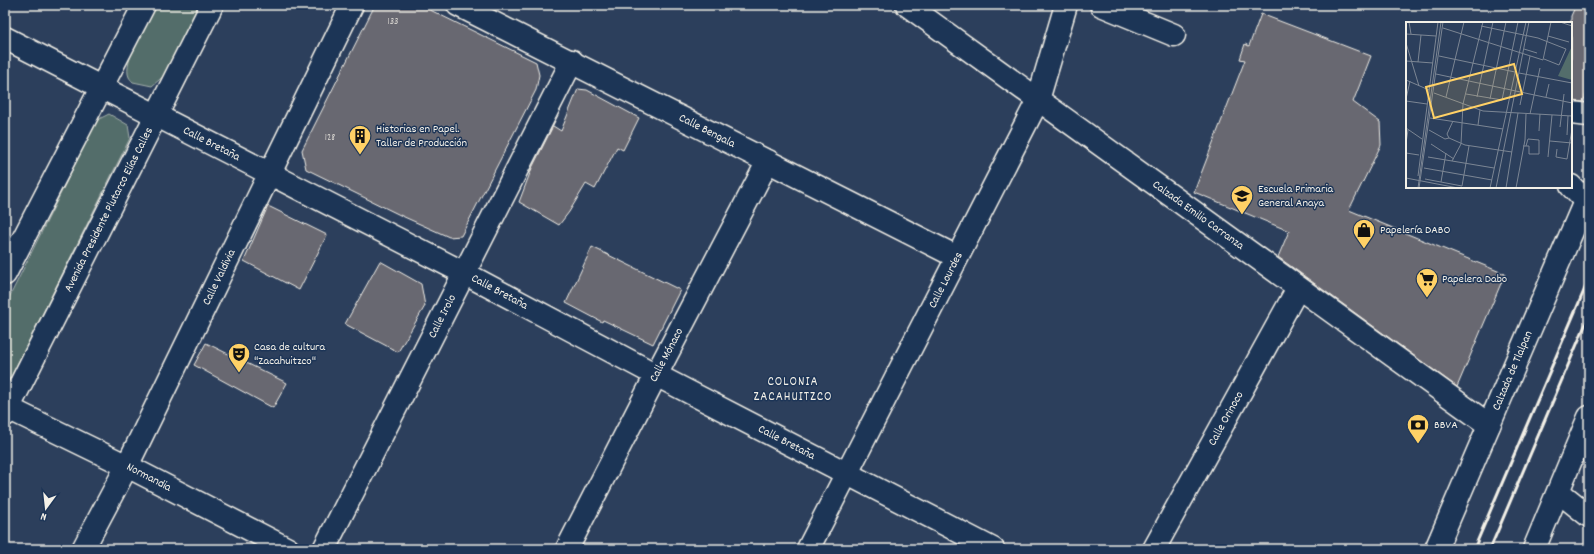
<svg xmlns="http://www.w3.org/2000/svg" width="1594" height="554" font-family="Dekko,sans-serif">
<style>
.green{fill:#536d6b;stroke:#a4afaa}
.building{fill:#686771;stroke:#f4f1e8}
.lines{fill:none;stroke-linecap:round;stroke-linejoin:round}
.minor-casing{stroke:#f4f1e8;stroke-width:25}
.major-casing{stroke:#f4f1e8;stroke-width:25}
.highway-casing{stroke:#f4f1e8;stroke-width:25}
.minor{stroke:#1d3557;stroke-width:22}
.major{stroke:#1d3557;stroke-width:22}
.highway{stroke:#1d3557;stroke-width:22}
.rail{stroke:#f4f1e8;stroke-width:3}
.labels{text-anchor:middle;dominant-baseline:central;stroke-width:3;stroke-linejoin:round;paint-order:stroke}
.number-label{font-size:10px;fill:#d1ceca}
.poi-label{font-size:12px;fill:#f4f1e8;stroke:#1d3557;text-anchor:start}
.street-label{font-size:12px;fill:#f4f1e8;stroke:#1d3557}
.neighbourhood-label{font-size:13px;letter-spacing:1px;fill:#f4f1e8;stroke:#1d3557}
.inset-road{fill:none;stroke:#7c8694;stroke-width:1}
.view{fill:#ffd166;fill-opacity:0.15;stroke:#ffd166;stroke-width:2}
.inset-edge{fill:none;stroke:#f4f1e8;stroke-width:2}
</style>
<rect width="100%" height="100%" fill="#2c3f5c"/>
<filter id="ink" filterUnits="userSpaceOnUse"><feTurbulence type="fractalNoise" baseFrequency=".025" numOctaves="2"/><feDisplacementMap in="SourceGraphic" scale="8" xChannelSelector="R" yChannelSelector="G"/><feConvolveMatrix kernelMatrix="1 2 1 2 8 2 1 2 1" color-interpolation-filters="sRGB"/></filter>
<g filter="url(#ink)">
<g class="green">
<path d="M154 5H200L166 74 152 86 133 82C131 80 130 79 129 77 122 63 147 19 154 5Z"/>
<polygon points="109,114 128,125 130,138 5,389 5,306 97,120"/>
</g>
<g class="building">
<polygon points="375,5 420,5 536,62 539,75 536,90 461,236 449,237 402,216 306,169 302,150"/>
<polygon points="1576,5 1589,5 1589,88 1583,102 1571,101 1571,16"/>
<polygon points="1261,14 1371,56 1353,102 1380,122 1381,145 1349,210 1505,274 1457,387 1278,257 1289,231 1194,192 1245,60 1240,59 1245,44 1249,46"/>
<polygon points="578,89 587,90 639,118 623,150 617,147 595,189 586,184 569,212 559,225 519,202 532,168 553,126 561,131"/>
<polygon points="268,206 327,235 299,290 244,261"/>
<polygon points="592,247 680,290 653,344 603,320 602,322 566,303"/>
<polygon points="380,261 421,284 425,306 398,352 345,324"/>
<polygon points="206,343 287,383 273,408 194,365"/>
</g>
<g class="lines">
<g class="minor-casing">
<g id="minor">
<path id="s1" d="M458 5 957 257"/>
<path id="s2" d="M907 5 1489 425"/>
<polyline points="1101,5 1174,35"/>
<path id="s3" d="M5 38 464 273 656 375 993 549"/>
<polyline points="1571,113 1589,115"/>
<polyline points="1571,186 1585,201"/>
<path id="s4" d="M8 408 127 466 288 549"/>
<polyline points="1559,492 1589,516"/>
<path id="s5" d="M83 549 127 466 352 5"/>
<path id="s6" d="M324 549 572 61"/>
<path id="s7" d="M567 549 656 375 768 161"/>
<path id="s8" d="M808 549 1038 100 1066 5"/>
<path id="s9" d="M1154 549 1298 288"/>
</g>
</g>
<g class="major-casing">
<g id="major">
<polyline points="5,274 144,5"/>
<path id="s10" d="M5 415 212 5"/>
</g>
</g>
<g class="highway-casing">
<g id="highway">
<path id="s11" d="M1436 549 1589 192"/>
<polyline points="1534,549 1589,417"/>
</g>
</g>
<use href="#minor" class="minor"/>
<use href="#major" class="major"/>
<use href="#highway" class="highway"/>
<g class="rail">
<polyline points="1474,549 1589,279"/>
<polyline points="1490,549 1589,316"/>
</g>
</g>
</g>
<defs>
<g id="building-pin" transform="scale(1.15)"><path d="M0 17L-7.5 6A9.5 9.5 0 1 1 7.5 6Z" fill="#ffd166" stroke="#1d3557"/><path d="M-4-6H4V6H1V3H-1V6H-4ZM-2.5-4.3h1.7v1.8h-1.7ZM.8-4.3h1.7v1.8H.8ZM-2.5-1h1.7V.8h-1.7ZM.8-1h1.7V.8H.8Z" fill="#111"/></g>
<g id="school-pin" transform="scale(1.15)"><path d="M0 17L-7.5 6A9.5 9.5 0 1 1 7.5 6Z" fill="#ffd166" stroke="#1d3557"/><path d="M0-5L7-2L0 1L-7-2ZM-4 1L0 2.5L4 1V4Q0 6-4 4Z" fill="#111"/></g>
<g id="shop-pin" transform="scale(1.15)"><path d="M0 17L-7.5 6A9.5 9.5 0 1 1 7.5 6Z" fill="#ffd166" stroke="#1d3557"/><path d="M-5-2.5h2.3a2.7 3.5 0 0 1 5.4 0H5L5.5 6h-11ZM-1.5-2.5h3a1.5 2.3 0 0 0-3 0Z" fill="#111"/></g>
<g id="supermarket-pin" transform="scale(1.15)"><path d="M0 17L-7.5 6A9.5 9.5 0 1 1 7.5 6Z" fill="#ffd166" stroke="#1d3557"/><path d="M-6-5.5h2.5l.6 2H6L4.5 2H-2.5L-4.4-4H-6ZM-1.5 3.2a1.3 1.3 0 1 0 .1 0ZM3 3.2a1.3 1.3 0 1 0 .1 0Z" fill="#111"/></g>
<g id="theatre-pin" transform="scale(1.15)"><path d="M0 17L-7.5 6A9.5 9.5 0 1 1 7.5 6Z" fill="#ffd166" stroke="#1d3557"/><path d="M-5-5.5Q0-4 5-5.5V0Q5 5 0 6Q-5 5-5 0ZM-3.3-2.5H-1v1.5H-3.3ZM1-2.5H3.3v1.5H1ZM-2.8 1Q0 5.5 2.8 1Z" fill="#111"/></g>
<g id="bank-pin" transform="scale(1.15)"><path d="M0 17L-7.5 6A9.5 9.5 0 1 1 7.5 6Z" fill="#ffd166" stroke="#1d3557"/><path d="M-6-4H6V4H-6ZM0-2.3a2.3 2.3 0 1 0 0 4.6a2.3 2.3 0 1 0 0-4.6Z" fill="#111"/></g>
</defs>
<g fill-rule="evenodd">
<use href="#building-pin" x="360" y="136"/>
<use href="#school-pin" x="1242" y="196"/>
<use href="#shop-pin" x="1364" y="230"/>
<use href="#supermarket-pin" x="1427" y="279"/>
<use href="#theatre-pin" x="239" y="354"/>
<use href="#bank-pin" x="1418" y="425"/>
</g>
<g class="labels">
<g class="number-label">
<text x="393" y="22">133</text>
<text x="330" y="138">128</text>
</g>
<g class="poi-label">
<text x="376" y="129">Historias en Papel.<tspan x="376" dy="14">Taller de Producción</tspan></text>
<text x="1258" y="189">Escuela Primaria<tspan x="1258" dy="14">General Anaya</tspan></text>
<text x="1380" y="230">Papelería DABO</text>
<text x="1442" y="279">Papelera Dabo</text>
<text x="254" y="347">Casa de cultura<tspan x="254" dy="14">"Zacahuitzco"</tspan></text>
<text x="1434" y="425">BBVA</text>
</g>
<g class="street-label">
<text stroke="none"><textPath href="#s1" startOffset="279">Calle Bengala</textPath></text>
<text stroke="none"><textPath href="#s3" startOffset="232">Calle Bretaña</textPath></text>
<text stroke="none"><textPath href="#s10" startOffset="230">Avenida Presidente Plutarco Elías Calles</textPath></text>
<text stroke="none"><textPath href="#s2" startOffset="359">Calzada Emilio Carranza</textPath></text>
<text stroke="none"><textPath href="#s5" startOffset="304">Calle Valdivia</textPath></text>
<text stroke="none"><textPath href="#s8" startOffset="302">Calle Lourdes</textPath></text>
<text stroke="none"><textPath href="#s3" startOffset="556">Calle Bretaña</textPath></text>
<text stroke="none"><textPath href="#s6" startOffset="261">Calle Irolo</textPath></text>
<text stroke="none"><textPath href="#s7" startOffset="218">Calle Mónaco</textPath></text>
<text stroke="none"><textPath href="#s11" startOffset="194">Calzada de Tlalpan</textPath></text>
<text stroke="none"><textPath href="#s9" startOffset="149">Calle Orinoco</textPath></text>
<text stroke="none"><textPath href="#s3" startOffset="880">Calle Bretaña</textPath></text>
<text stroke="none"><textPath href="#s4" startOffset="157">Normandia</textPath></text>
</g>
<g class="neighbourhood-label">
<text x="793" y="382">COLONIA<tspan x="793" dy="15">ZACAHUITZCO</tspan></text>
</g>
</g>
<g transform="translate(1406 22)">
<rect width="166" height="166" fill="#2c3f5c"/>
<path d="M166 24V58L152 54Z" fill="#536d6b"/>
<path class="inset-road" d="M3 0 5 12M154 0 166 4M75 4 132 16 160 27 153 43 138 37M37 6 137 38 145 0M0 12 30 14M142 14 163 20M0 21 13 64M118 27 131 31M33 34 109 50M0 39 27 41M12 40 15 13M113 51 166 61M30 52 166 81M0 58 23 68M28 71 77 89 166 94M60 72 96 78 112 0M40 75 58 0M71 75 87 0M140 75 143 62M0 77 4 59M84 77 100 0M0 79 21 82M114 83 124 34M124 92 134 46M24 96 97 107M72 103 74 88M154 105 158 72M0 106 16 117M23 108 39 117 43 116 59 123 106 130M133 109 134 92M161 113 162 94M43 116 41 112 47 99M144 119 166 121M0 121 2 108M25 122 48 137M117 124H123V132H133V118L122 117 120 124M151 127 150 135 161 137 166 107M0 131 13 133M22 135 88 146M142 135 146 93M46 139 55 122 57 82 77 0M18 146 86 158M12 154 32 0M0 156 52 166M19 157 56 164 63 124M35 160 40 131M12 166 35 0M13 166 37 0M84 166 120 0M90 166 123 0M100 166 112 91M110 166 119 118 120 92"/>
<path class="view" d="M108 42 116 72 28 96 20 65Z"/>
<rect width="166" height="166" class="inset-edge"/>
</g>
<rect width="1594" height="554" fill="none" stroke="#1d3557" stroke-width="20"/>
<rect x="10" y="10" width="1574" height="534" fill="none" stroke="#f4f1e8" stroke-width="1.5" filter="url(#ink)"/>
<g transform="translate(46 508) rotate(195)" stroke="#1d3557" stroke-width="3" paint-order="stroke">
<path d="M0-3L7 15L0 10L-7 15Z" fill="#f4f1e8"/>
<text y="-6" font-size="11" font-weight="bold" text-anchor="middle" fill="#f4f1e8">N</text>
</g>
</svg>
